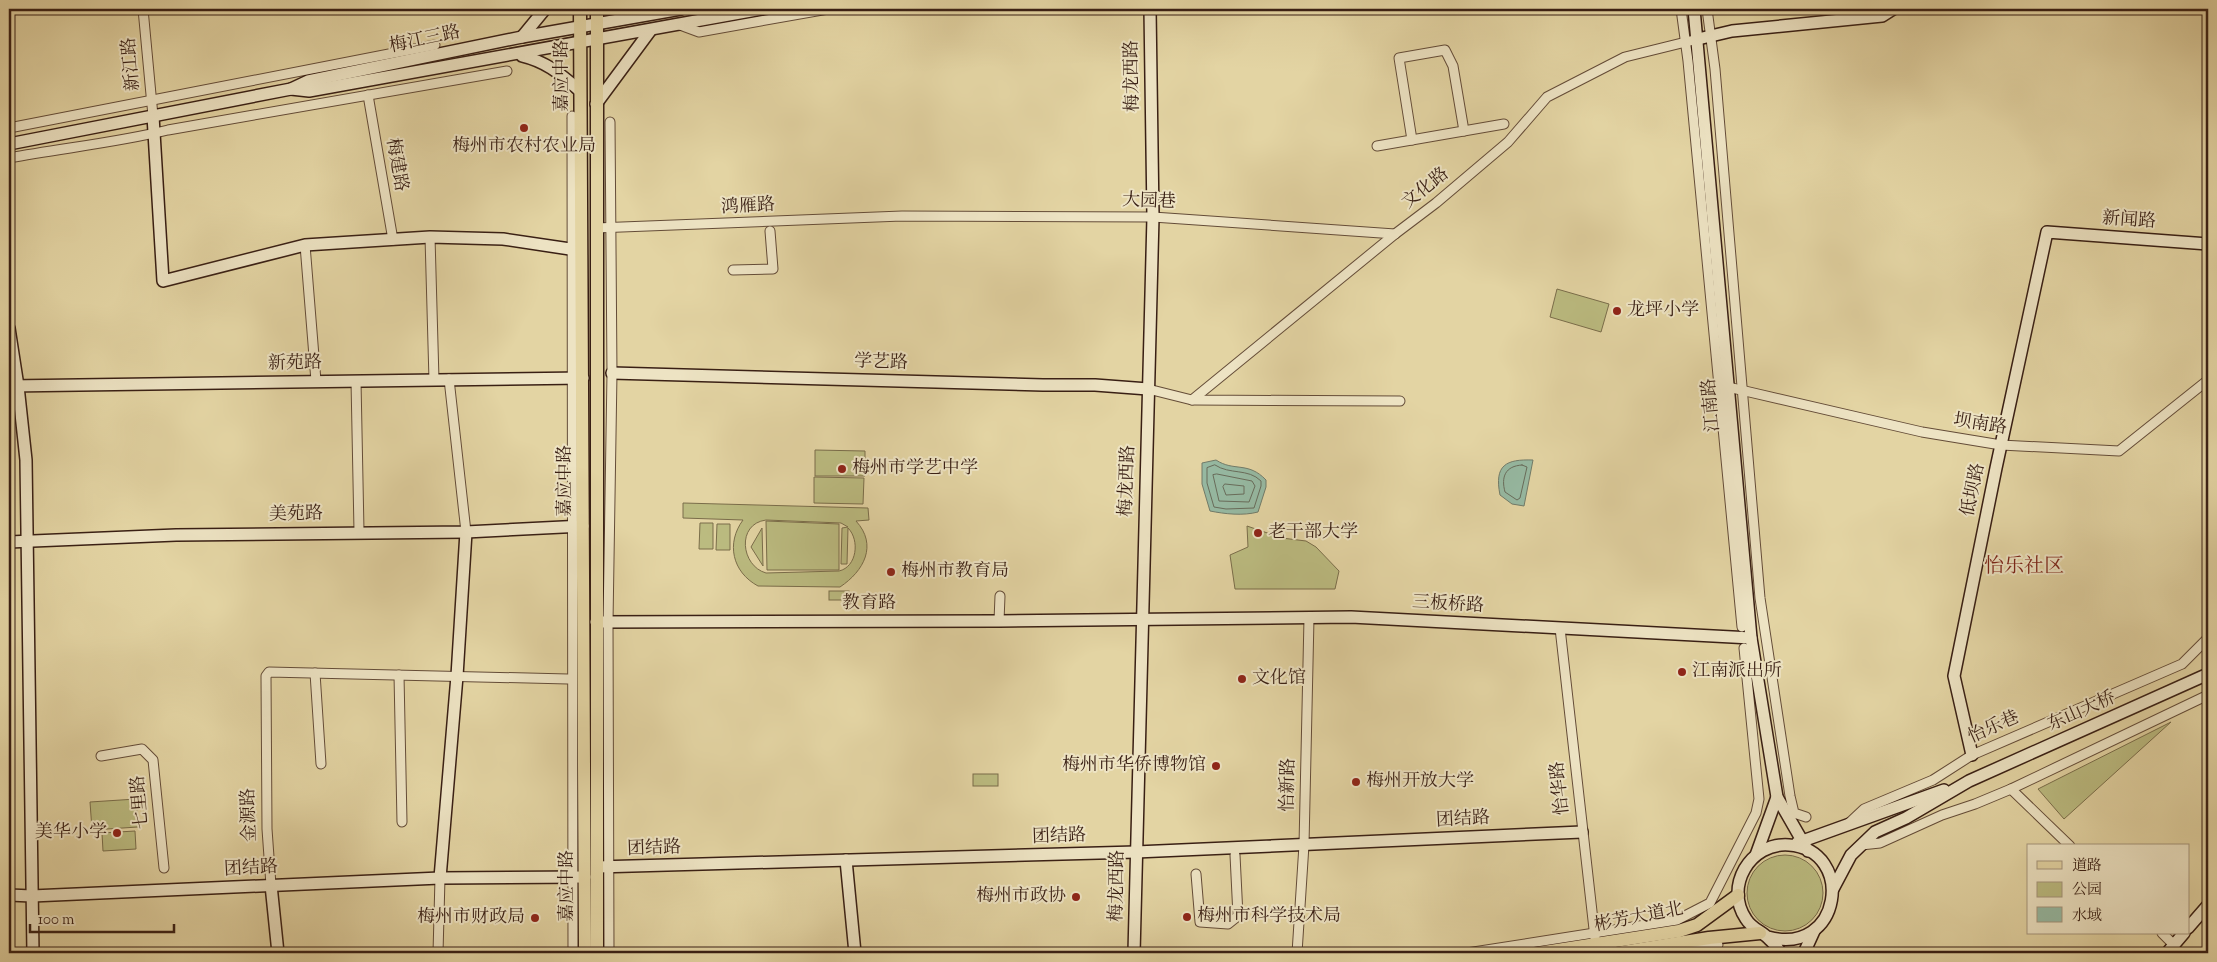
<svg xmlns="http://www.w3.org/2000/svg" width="2217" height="962" font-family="'Sorts Mill Goudy','Noto Serif SC',serif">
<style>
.green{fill:#bbbb80;stroke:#7a6d4a;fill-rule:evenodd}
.water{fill:#96b9a2;stroke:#717b69}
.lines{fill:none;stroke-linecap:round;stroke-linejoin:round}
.shore{stroke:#686c5b;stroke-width:1}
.street-casing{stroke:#644c38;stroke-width:11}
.secondary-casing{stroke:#391f14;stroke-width:14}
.primary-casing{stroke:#391f14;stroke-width:15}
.street{stroke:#ede3c3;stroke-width:9}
.secondary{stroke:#ede3c3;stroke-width:11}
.primary{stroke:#e3d4a3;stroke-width:12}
.poi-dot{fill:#8f2418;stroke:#ede3c3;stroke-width:2}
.labels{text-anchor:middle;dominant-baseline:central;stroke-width:4;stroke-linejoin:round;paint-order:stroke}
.street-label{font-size:18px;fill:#391f14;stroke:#ede3c3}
.poi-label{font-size:18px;fill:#391f14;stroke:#ede3c3;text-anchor:start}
.quarter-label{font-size:20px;fill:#7a1f14;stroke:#ede3c3}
</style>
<rect width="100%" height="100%" fill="#e3d4a3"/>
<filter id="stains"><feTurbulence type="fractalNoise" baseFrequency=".004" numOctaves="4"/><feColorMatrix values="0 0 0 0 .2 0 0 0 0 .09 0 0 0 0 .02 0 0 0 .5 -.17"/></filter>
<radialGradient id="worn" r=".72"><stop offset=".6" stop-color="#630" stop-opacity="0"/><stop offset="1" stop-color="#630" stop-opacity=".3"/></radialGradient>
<g class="green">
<polygon points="1557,289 1609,304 1601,332 1550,317"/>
<polygon points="815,450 865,451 865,476 815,476"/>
<polygon points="814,477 864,478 863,504 814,503"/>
<path d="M683 503 868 508 869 520 856 521C878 545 864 571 840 587L758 586C732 572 726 543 743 520L683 518ZM766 520 841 523 848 527 842 528 841 564H847L848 528C860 540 857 567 839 571L766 573C741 566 736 524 766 520Z"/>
<polygon points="766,521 839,524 839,570 767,570"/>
<polygon points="700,523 713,523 713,549 699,549"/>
<polygon points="717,524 730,524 730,550 716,550"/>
<polygon points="1247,526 1282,538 1306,541 1316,547 1339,571 1335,589 1235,589 1230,555 1248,547"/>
<polygon points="762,528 763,566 751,547"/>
<rect x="829" y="591" width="20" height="9"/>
<polygon points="2171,722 2064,819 2038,789"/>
<rect x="973" y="774" width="25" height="12"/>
<polygon points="136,799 138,827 92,830 90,802"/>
<polygon points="135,831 136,849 103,851 102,833"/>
<circle cx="1785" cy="893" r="38"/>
</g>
<g class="water">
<path d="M1216 460C1234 472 1248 461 1266 480V487L1258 512C1243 516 1225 514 1210 511L1202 484V463Z"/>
<path d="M1533 460 1524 506 1512 504 1500 495C1494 465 1506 459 1533 460Z"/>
</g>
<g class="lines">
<g class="shore">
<path d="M1215 465C1230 475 1248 468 1261 481V486L1254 508 1226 509 1214 507 1207 483V468Z"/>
<path d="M1522 465 1527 467 1520 498 1517 500 1505 492C1501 477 1505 466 1522 465Z"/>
<polygon points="1217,474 1252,481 1255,486 1249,502 1219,501 1213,475"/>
<polygon points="1225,484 1244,486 1244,494 1226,495 1223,487"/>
</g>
<g class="street-casing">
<g id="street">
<polyline points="143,9 153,116"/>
<polyline points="1681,9 1688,61 1742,627"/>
<polyline points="1707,9 1715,69 1760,598 1790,796 1794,813 1806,817"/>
<polyline points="680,25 699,32 828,9"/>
<polyline points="368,95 393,240"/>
<polyline points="572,116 573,953"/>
<polyline points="9,128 435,45"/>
<polyline points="1412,140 1399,58 1445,50 1453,66 1464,131"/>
<polyline points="1377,146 1504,124"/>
<path d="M9 158C62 148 115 143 168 130L507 71"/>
<polyline points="596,228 902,216 1153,217 1395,234"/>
<polyline points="430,237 434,380"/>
<polyline points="305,245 316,381"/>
<polyline points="733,270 773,269 770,231"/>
<polyline points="449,379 466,532"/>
<polyline points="356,381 359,531"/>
<polyline points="1728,387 1922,432 2001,445 2119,451 2208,380"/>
<polyline points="1148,389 1192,400 1400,401"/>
<polyline points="1192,400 1395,234 1436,203 1508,142 1547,97 1625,57 1698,39"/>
<polyline points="999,621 1000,596"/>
<polyline points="1560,628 1595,938"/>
<polyline points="315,673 321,764"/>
<polyline points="399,675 402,822"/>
<polyline points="101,756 142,749 153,760 164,868"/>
<polyline points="2011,789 2070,846"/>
<polyline points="1848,824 1864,809 1933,780 1972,755 2182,664 2208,638"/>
<polyline points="1861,845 1880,843 1942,815 1975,804 2011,789 2208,695"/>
<polyline points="1196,874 1200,922 1228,924 1238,916 1235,855"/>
<polyline points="271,885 267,829 266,676 269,672 568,679"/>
<polyline points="2162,933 2174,945"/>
<polyline points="438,953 440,878"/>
<polyline points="609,953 608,622 612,373 610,122"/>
<polyline points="1297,953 1304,845 1309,618"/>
<polyline points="1467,953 1677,920 1710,903 1756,813 1759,799 1744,648"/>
<polyline points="1670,953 1718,945"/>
</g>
</g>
<g class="secondary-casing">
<g id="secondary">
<polyline points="1694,9 1751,638 1777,797 1808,851"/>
<polyline points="522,37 545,9"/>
<polyline points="1698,39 1732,31 1882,16 1893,9"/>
<path d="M522 56C547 62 560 74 579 90"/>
<polyline points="291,89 309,91 762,9"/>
<polyline points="596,104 650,31"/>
<polyline points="153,116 163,281 305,245 430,237 503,239 570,249"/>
<polyline points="9,144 291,89 308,81 522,37 681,9"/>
<polyline points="9,328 18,386 26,460 33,953"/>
<polyline points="612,373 1043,385 1095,385 1148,389"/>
<polyline points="9,386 583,378"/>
<polyline points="9,542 176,535 466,532 583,526"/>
<polyline points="596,622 999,621 1351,617 1751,638"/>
<polyline points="1972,755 1954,676 1996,468 2047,232 2208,244"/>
<polyline points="1797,843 1944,790"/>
<polyline points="1756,855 1777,797"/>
<polyline points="846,860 855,953"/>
<polyline points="597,867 1136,852 1582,832"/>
<polyline points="440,878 457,676 466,532"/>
<polyline points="271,885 278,953"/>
<polyline points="1833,889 1851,855 1875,832 1906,818 1969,781 2208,674"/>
<polyline points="9,895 32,896 440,878 585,877"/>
<polyline points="2188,928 2208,905"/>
<path d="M1768 937C1842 957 1856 850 1789 845 1750 842 1724 887 1746 919 1752 929 1762 931 1769 939 1774 943 1777 948 1781 953"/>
<polyline points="1134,953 1153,217 1150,9"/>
<polyline points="1804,953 1814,931"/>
<polyline points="2167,953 2184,933"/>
</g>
</g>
<g class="primary-casing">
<g id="primary">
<polyline points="580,9 585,953"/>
<polyline points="597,953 597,9"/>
<polyline points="1538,953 1679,931 1697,925 1738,895"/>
<polyline points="1617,953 1709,938 1760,933"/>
</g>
</g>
<use href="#street" class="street"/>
<use href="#secondary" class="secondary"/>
<use href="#primary" class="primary"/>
</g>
<g class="poi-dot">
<circle cx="524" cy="128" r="5"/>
<circle cx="1617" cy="311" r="5"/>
<circle cx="842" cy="469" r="5"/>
<circle cx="1258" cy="533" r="5"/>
<circle cx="891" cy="572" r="5"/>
<circle cx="1682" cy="672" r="5"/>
<circle cx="1242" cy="679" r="5"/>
<circle cx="1216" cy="766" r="5"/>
<circle cx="1356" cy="782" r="5"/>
<circle cx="117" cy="833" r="5"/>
<circle cx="1076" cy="897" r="5"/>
<circle cx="1187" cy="917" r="5"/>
<circle cx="535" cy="918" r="5"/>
</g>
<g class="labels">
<g class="street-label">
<text transform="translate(425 40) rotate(-12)">梅江三路</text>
<text transform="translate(132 64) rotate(-95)">新江路</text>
<text transform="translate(563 76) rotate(-90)">嘉应中路</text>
<text transform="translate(1133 76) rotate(-91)">梅龙西路</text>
<text transform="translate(396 165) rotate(80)">梅建路</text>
<text transform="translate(1426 189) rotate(-39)">文化路</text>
<text transform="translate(1149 202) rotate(2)">大园巷</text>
<text transform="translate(748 207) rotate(-3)">鸿雁路</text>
<text transform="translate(2129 221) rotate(4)">新闻路</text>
<text transform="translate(881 363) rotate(2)">学艺路</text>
<text transform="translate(295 364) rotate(-1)">新苑路</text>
<text transform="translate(1712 405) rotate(-95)">江南路</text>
<text transform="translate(1980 425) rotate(9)">坝南路</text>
<text transform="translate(566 481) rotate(-90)">嘉应中路</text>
<text transform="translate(1128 481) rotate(-88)">梅龙西路</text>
<text transform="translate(1974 490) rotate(-78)">低坝路</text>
<text transform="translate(296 515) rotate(-1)">美苑路</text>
<text x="869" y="604">教育路</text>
<text transform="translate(1448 605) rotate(3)">三板桥路</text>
<text transform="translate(2082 712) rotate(-24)">东山大桥</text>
<text transform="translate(1994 728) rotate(-24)">怡乐巷</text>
<text transform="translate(1289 785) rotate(-89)">怡新路</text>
<text transform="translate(1561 788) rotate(-96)">怡华路</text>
<text transform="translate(141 802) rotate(-95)">七里路</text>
<text transform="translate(250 815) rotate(-92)">金源路</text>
<text transform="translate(1463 820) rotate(-3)">团结路</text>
<text transform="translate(1059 837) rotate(-2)">团结路</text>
<text transform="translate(654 849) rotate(-2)">团结路</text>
<text transform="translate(251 869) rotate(-3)">团结路</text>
<text transform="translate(568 886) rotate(-90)">嘉应中路</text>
<text transform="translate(1118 886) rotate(-89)">梅龙西路</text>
<text transform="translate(1639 918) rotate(-11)">彬芳大道北</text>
</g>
<g class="poi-label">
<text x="524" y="147" text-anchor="middle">梅州市农村农业局</text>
<text x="1627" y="311">龙坪小学</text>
<text x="852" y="469">梅州市学艺中学</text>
<text x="1268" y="533">老干部大学</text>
<text x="901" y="572">梅州市教育局</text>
<text x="1692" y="672">江南派出所</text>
<text x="1252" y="679">文化馆</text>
<text x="1206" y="766" text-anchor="end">梅州市华侨博物馆</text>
<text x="1366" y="782">梅州开放大学</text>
<text x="107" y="833" text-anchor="end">美华小学</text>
<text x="1066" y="897" text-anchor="end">梅州市政协</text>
<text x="1197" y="917">梅州市科学技术局</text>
<text x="525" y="918" text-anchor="end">梅州市财政局</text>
</g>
<g class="quarter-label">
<text x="2024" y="567">怡乐社区</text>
</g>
</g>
<rect width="2217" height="962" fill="none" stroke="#e3d4a3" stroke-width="30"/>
<rect x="10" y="10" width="2197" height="942" fill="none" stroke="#391f14" stroke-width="2.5"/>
<rect x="15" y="15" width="2187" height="932" fill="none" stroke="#391f14"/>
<rect x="2027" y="844" width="162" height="90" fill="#ede3c3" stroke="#a5957d"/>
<rect x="2037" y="861" width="25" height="8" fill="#e3d4a3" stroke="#a5957d"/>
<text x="2072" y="870" font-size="15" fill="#391f14">道路</text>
<rect x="2037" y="882" width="25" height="15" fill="#bbbb80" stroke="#a5957d"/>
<text x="2072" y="894" font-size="15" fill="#391f14">公园</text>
<rect x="2037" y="907" width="25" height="15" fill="#96b9a2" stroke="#a5957d"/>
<text x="2072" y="920" font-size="15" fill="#391f14">水域</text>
<path d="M30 924v8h144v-8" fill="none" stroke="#391f14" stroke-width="2.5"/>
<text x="38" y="924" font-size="15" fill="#391f14" stroke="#ede3c3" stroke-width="4" paint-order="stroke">100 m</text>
<rect width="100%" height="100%" filter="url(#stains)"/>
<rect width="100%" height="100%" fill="url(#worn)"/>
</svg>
